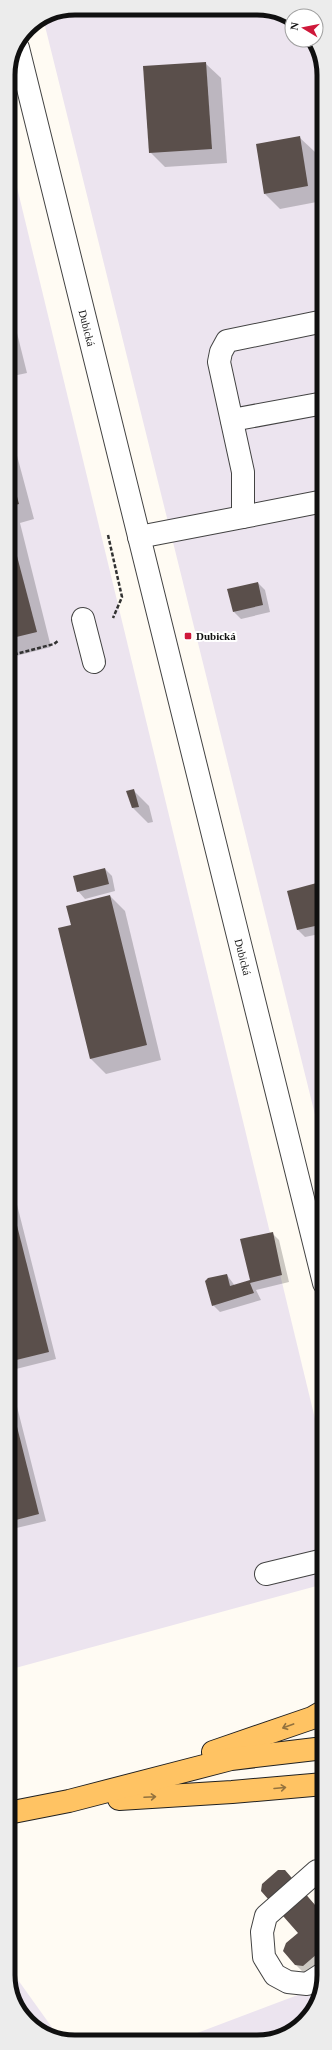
<svg xmlns="http://www.w3.org/2000/svg" width="332" height="2050" font-family="Georgia,serif">
<style>
.industrial{fill:#ece4ef}
.shadow{fill:#0003}
.building{fill:#5a4f4b}
.lines{fill:none;stroke-linecap:round;stroke-linejoin:round}
.minor-casing{stroke:#434343;stroke-width:24}
.major-casing{stroke:#212121;stroke-width:24}
.path{stroke:#323232;stroke-width:2.5;stroke-dasharray:4 2;stroke-linecap:butt}
.minor{stroke:#fff;stroke-width:22}
.major{stroke:#ffc363;stroke-width:22}
.oneway{stroke:#93723e}
.poi-dot{fill:#cf183a;stroke:#fff;stroke-width:1.5}
.labels{text-anchor:middle;dominant-baseline:central;stroke-width:4;stroke-linejoin:round;paint-order:stroke}
.street-label{font-size:11px;fill:#101010;stroke:#fff}
.poi-label{font-size:11px;font-weight:bold;fill:#101010;stroke:#fff;text-anchor:start}
.rim{fill:none;stroke:#101010;stroke-width:5}
</style>
<rect width="100%" height="100%" fill="#fffbf3"/>
<g class="industrial">
<polygon points="274,10 292,22 292,40 311,40 324,71 324,1151 43,18 50,13"/>
<polygon points="8,150 324,1456 324,1584 8,1670"/>
<polygon points="8,1966 61,2040 25,2019 8,1979"/>
<polygon points="319,1987 307,2019 286,2035 261,2042 176,2041"/>
</g>
<g class="shadow">
<polygon points="205,63 221,78 227,163 165,167 150,152"/>
<polygon points="299,137 315,152 322,201 280,209 265,194"/>
<polygon points="8,297 27,373 8,377"/>
<polygon points="8,422 34,519 20,523 51,647 8,658"/>
<polygon points="258,583 265,590 270,612 241,619 234,612"/>
<polygon points="134,791 149,806 153,822 148,823 133,808 128,792"/>
<polygon points="105,869 112,876 115,891 85,899 78,891"/>
<polygon points="324,882 324,933 305,937 298,930 289,892"/>
<polygon points="110,896 125,911 161,1060 106,1074 91,1059 72,926"/>
<polygon points="8,1169 56,1359 8,1371 46,1521 8,1530"/>
<polygon points="272,1233 279,1240 289,1282 256,1290 261,1300 220,1312 213,1305 227,1275 235,1286 251,1281"/>
<polygon points="285,1871 322,1913 324,1911 324,1971 309,1978 296,1965 299,1933"/>
</g>
<g class="building">
<polygon points="206,62 212,149 149,153 143,66"/>
<polygon points="300,136 308,186 264,194 256,144"/>
<polygon points="8,344 12,358 8,359"/>
<polygon points="8,463 19,504 8,507"/>
<polygon points="8,522 37,632 8,639"/>
<polygon points="258,582 263,605 233,612 227,589"/>
<polygon points="134,789 139,807 132,808 126,791"/>
<polygon points="105,868 109,884 77,892 73,876"/>
<polygon points="324,881 324,924 297,930 287,891"/>
<polygon points="110,895 147,1045 90,1059 58,928 71,925 66,906"/>
<polygon points="8,1190 49,1352 8,1362"/>
<polygon points="273,1232 282,1275 250,1283 254,1293 212,1306 205,1281 208,1278 227,1274 230,1286 250,1280 240,1239"/>
<polygon points="8,1391 39,1514 8,1522"/>
<polygon points="278,1870 285,1870 321,1912 324,1910 324,1948 303,1966 295,1965 283,1951 286,1943 298,1933 261,1891 262,1884"/>
<polygon points="308,2018 307,2019 301,2024 300,2021"/>
</g>
<g class="lines">
<g class="minor-casing">
<g id="minor">
<polyline points="18,48 324,1283"/>
<polyline points="232,420 324,403"/>
<polyline points="243,517 324,501"/>
<polyline points="139,537 243,517 243,472 219,362 221,352 227,341 324,321"/>
<polyline points="83,619 94,662"/>
<polyline points="266,1574 324,1560"/>
<polyline points="324,1871 317,1871 266,1916 262,1932 264,1957 275,1975 288,1982 307,1984 324,1973"/>
</g>
</g>
<g class="major-casing">
<g id="major">
<polyline points="213,1752 312,1718 324,1711"/>
<polyline points="119,1799 232,1792 324,1784"/>
<polyline points="8,1813 69,1801 231,1759 324,1748"/>
</g>
</g>
<g class="path">
<polyline points="108,535 122,597 113,618"/>
<polyline points="8,656 54,644 59,640"/>
</g>
<use href="#minor" class="minor"/>
<use href="#major" class="major"/>
</g>
<defs><path id="oneway-shaft" d="M-6 0H5M1.5-3L5.5 0L1.5 3" fill="none" stroke-width="1.6" stroke-linecap="round" stroke-linejoin="round"/></defs>
<g class="oneway">
<use href="#oneway-shaft" transform="translate(288 1726) rotate(160)"/>
<use href="#oneway-shaft" transform="translate(280 1788) rotate(-5)"/>
<use href="#oneway-shaft" transform="translate(150 1797) rotate(-3)"/>
</g>
<rect class="poi-dot" x="184" y="632" width="8" height="8" rx="2"/>
<g class="labels">
<g class="street-label">
<text transform="translate(87 328) rotate(76)">Dubická</text>
<text transform="translate(243 957) rotate(76)">Dubická</text>
</g>
<g class="poi-label">
<text x="196" y="636">Dubická</text>
</g>
</g>
<path d="M0 0H332V2050H0ZM75 15H257A60 60 0 0 1 317 75V1975A60 60 0 0 1 257 2035H75A60 60 0 0 1 15 1975V75A60 60 0 0 1 75 15Z" fill="#ececec" fill-rule="evenodd"/>
<path class="rim" d="M75 15H257A60 60 0 0 1 317 75V1975A60 60 0 0 1 257 2035H75A60 60 0 0 1 15 1975V75A60 60 0 0 1 75 15Z"/>
<g transform="translate(304 28) rotate(280)"><circle r="19" fill="#ffffff" stroke="#9f9f9f"/>
<path d="M0-3L7 15L0 10L-7 15Z" fill="#cf183a"/>
<text y="-6" font-size="11" font-weight="bold" text-anchor="middle" fill="#101010">N</text>
</g>
</svg>
